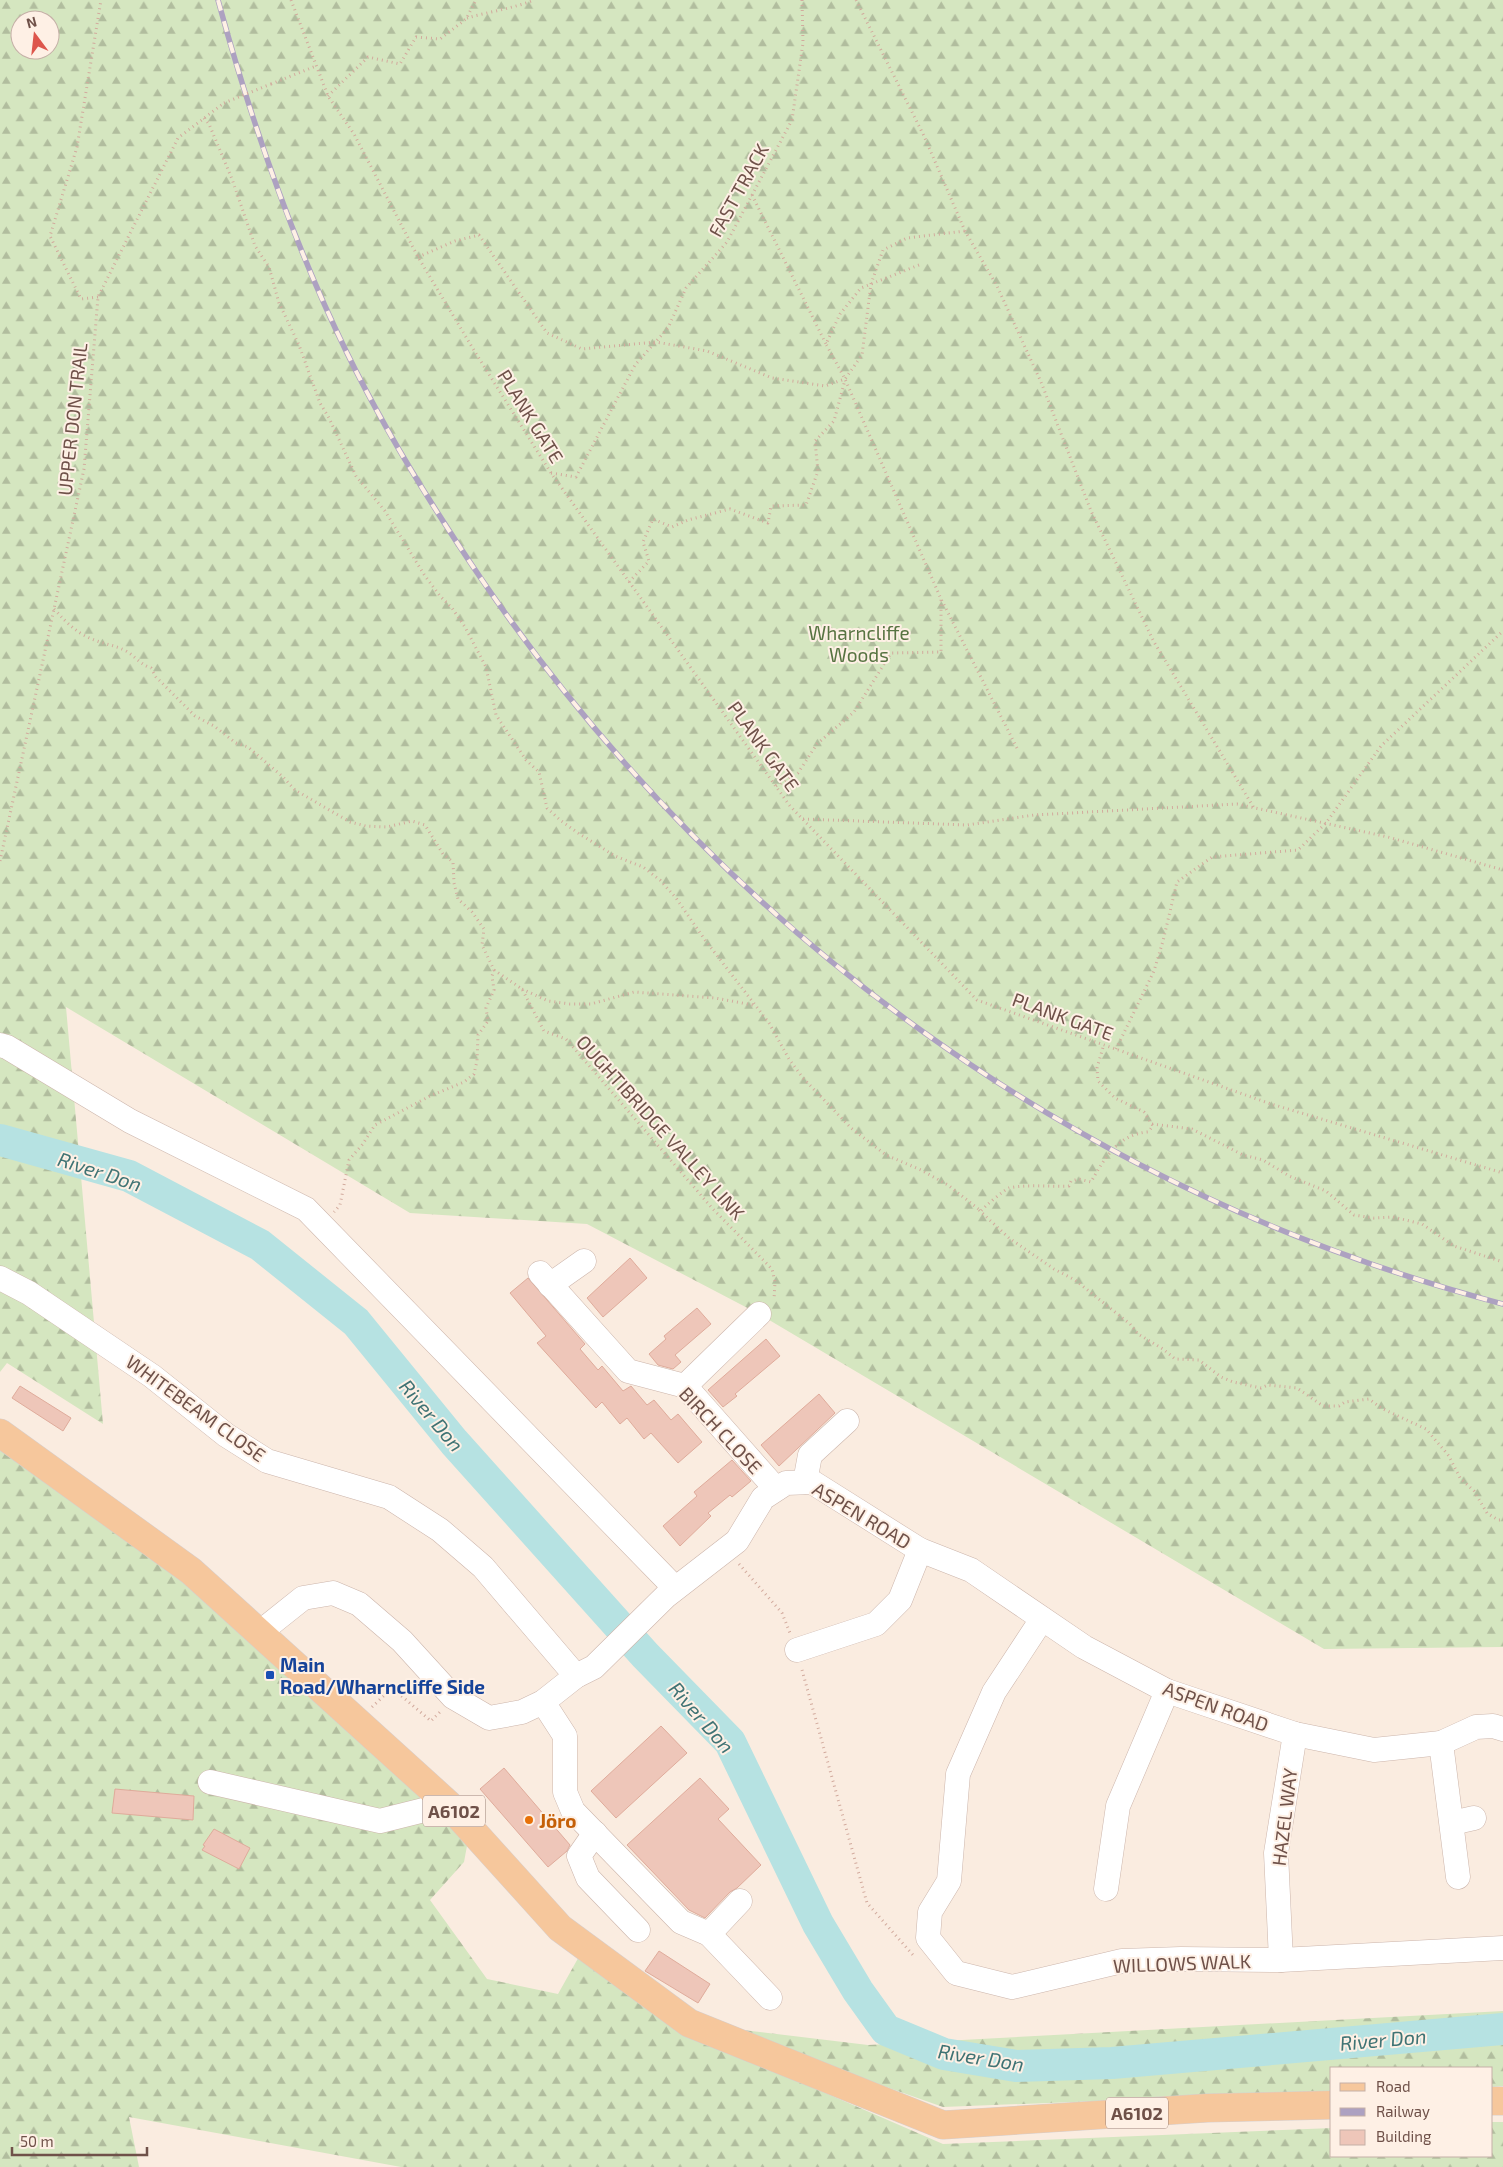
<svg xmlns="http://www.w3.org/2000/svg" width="1503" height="2167" font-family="'Exo 2',sans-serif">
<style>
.forest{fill:url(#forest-firs);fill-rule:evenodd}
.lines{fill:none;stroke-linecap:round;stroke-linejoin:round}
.river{stroke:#b6e2e2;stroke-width:32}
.building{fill:#eec6b9;stroke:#dfab9b}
.minor-casing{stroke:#ccb5ab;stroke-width:25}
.major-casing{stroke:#d7cecc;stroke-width:29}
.path{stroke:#d2aa9d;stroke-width:3;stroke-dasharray:1 4;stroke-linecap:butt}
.minor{stroke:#fff;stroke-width:24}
.major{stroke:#f6c79c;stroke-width:28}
.rail-casing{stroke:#ada1c1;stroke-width:5.5}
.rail{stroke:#fef0e5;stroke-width:4;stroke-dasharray:11;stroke-linecap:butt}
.path-bridge{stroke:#d2aa9d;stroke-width:3;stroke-dasharray:1 4;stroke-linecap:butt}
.transit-dot{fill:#1a4fb4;stroke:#fef0e5;stroke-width:2}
.food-dot{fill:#e8710a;stroke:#fef0e5;stroke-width:2}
.labels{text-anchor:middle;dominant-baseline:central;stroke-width:4;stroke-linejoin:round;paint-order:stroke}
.shield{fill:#fef0e5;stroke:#9a8178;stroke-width:1}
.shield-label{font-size:18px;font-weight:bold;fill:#6f5149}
.street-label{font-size:19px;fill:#6f5149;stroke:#fef0e5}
.park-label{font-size:19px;fill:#587442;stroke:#fef0e5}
.transit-label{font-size:19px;font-weight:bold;fill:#164399;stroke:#fef0e5;text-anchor:start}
.food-label{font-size:19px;font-weight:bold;fill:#c56008;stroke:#fef0e5;text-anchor:start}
.water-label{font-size:20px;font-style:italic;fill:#3f7374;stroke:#fef0e5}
</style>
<defs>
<pattern id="forest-firs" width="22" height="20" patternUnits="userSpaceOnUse" patternTransform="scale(1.25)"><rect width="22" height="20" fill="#d5e6c0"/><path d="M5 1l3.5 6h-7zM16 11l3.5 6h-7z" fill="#b1bd9e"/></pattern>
</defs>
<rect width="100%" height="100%" fill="#faece0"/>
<g class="forest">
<path d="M0 0H1503V1647L1324 1649 759 1314 587 1224 410 1213 66 1007 103 1424 7 1363 0 1372ZM20 20H50V50H20Z"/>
<polygon points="0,1447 186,1582 469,1835 464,1862 430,1900 487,1979 558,1994 581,1953 689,2034 943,2144 1332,2128 1332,2156 1492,2156 1492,2122 1503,2122 1503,2167 401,2167 129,2117 139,2167 0,2167"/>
<polygon points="1503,2011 1503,2086 1492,2087 1492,2068 1332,2068 1332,2092 943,2107 717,2027 868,2045"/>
</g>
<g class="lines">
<polyline class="river" points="0,1140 129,1176 260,1245 356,1322 454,1442 645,1655 730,1742 818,1924 858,1991 886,2030 944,2054 1016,2066 1112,2063 1503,2029"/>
</g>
<g class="building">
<polygon points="630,1258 647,1278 603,1317 587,1298"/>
<polygon points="528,1278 585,1344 580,1349 598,1370 602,1366 623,1391 631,1386 647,1405 654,1400 671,1420 678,1414 702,1442 678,1463 651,1433 644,1439 627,1418 620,1424 602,1402 596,1408 537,1343 546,1336 510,1293"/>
<polygon points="697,1308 711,1324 675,1355 681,1362 673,1369 658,1365 649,1354 666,1339 664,1336"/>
<polygon points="766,1339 780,1356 735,1394 737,1396 723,1407 708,1390"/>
<polygon points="20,1386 71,1418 63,1431 12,1398"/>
<polygon points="819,1394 835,1413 779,1466 761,1445"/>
<polygon points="732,1460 751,1481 732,1497 730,1495 708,1513 711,1516 680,1546 663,1526 697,1496 694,1492"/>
<polygon points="661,1726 687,1753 616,1818 591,1791"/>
<polygon points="504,1768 570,1845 567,1851 548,1867 480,1789"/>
<polygon points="700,1778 729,1809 718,1819 761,1865 737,1888 730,1892 705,1918 689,1910 627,1845"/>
<polygon points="115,1789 194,1796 193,1820 112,1813"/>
<polygon points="214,1829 250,1848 239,1869 202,1850 205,1846 203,1845"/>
<polygon points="659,1951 710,1984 698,2003 645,1971"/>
</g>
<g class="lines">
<g class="minor-casing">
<g id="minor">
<polyline points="0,1045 7,1047 130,1121 306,1209 675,1588"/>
<polyline points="540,1273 628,1371 685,1386 776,1489"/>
<polyline points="0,1278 29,1293 152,1376 226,1435 267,1461 389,1497 440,1530 483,1567 576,1676"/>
<polyline points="550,1285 584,1261"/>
<polyline points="685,1386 759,1314"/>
<polyline points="805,1482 810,1455 847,1421"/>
<polyline points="1042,1619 994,1692 958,1774 949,1881 930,1912 928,1938 956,1973 1012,1987 1122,1961 1181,1959 1281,1960 1503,1948"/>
<polyline points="259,1633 303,1598 333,1593 359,1604 402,1641 453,1697 489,1718 522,1712 543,1702 576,1676 594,1667 666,1596 737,1541 763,1498 786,1483 812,1482 920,1550 971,1570 1084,1647 1167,1691 1295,1734 1374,1750 1441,1743 1476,1727 1493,1726 1503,1729"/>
<polyline points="797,1650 876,1624 900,1600 920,1550"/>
<polyline points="543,1702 565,1736 565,1792 573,1811 681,1922 709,1934 770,1998"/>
<polyline points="1441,1743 1458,1877"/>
<polyline points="210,1782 380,1821 448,1804"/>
<polyline points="1452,1823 1474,1818"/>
<polyline points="595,1833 579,1856 588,1878 638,1930"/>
<polyline points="1106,1889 1118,1806 1167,1691"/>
<polyline points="709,1934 740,1901"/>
<polyline points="1281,1960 1276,1853 1295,1734"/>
</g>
</g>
<g class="major-casing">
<g id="major">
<polyline points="0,1433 191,1571 448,1804 560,1928 689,2023 943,2125 1207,2108 1332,2105"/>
<polyline points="1492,2101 1503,2101"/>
</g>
</g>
<g class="path">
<polyline points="291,0 328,96 354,134 418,257 475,352 551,473 790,806 977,1000 1271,1104 1503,1173"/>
<polyline points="856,0 924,136 965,231 997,286 1041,382 1091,511 1154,642 1254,808"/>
<path d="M467 18C488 12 515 8 534 0"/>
<polyline points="271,84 316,66"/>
<polyline points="328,96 368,57 400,64 416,37 440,39 466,19 476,0"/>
<path d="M204 118 209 124 232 179 255 246 269 267 279 303 299 345 320 403 329 418 356 476 385 511 425 576 440 596 452 608 465 627 486 667 496 715 526 760 539 772 547 808 560 820 578 833 615 856 643 867 660 880 676 898 705 940 769 1023 789 1059 803 1078 851 1128 886 1155 921 1170 948 1185 981 1211C985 1206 1004 1190 1009 1188 1028 1184 1049 1187 1069 1186L1071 1181 1079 1179 1091 1182C1104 1159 1118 1134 1148 1132L1153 1126 1144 1112 1115 1098 1098 1081 1097 1068 1104 1044"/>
<polyline points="752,195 826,344"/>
<polyline points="418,257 455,241 479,235 547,333 582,349 656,342 707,351 772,378 825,386 845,379 862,355 871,284 883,250 907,238 965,231"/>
<polyline points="919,265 861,288 840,314 826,344 845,379 941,599 1017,748"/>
<polyline points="98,297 81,299 50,236 77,147 101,0"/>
<polyline points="551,473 576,477 635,365 668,328 686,288 727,242 792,120 803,43 802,0"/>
<polyline points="629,582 649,561 643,542 653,519 672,527 688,520 730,509 768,523 771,506 806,505 818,471 815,441 834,421 845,380"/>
<path d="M54 609C69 625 78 635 100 642 109 645 117 646 126 651 135 656 141 665 151 668L156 677 195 716 214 726 236 743 248 747 283 777 295 790 350 822 366 826 387 827 412 821 425 825 443 854 453 862 454 883 458 899 472 912 484 929 482 945 494 970 492 976 494 990 486 1008 488 1021 478 1035 477 1061 474 1074 464 1082 430 1096 375 1125 362 1145 349 1160 340 1205 334 1212"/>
<polyline points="776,786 798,773 817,744 854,712 891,653 941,652 941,599"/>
<polyline points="803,819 967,825 1034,815 1237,804 1388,837 1503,870"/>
<polyline points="0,861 84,469 98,297 178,138 224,103"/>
<polyline points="494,970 522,989 544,1031 566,1039 712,1208 772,1269 775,1282 774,1300"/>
<polyline points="522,989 548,1001 570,1004 591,1004 634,992 715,998 753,1005"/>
<polyline points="1116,1049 1154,971 1163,941 1177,882 1212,857 1298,850 1326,823 1381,746 1503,631"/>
<polyline points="1152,1124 1192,1129 1243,1155 1263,1160 1289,1176 1326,1191 1354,1215 1374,1218 1393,1217 1422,1224 1454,1246 1503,1262"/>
<polyline points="979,1210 1009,1238 1054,1269 1075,1280 1130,1324 1138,1334 1163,1349 1175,1359 1199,1360 1221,1377 1233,1382 1261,1388 1268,1385 1297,1388 1323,1406 1339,1406 1345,1402 1369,1399 1381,1408 1426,1429 1449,1456 1460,1478 1474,1491 1487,1513 1498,1520 1503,1520"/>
<polyline points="739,1564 782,1613 790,1633"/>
<polyline points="802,1670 867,1903 913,1955"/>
<polyline points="372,1707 392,1688 431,1721 441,1711"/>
</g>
<use href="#minor" class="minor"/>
<use href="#major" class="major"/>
<g class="rail-casing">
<path id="rail" d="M218 0C251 121 292 240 347 353 385 431 431 505 480 577 724 935 1083 1194 1503 1304"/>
</g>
<use href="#rail" class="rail"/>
<polyline class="path-bridge" points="224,103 271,84"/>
</g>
<rect class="transit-dot" x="265" y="1670" width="10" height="10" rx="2.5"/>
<circle class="food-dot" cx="529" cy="1820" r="5"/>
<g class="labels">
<g class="shield">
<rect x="423" y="1795.5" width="62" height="31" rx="4"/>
<rect x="1106" y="2097.5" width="62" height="31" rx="4"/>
</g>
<g class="shield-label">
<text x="454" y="1811">A6102</text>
<text x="1137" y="2113">A6102</text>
</g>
<g class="street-label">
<text transform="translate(738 190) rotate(-61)">FAST TRACK</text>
<text transform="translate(531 416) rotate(58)">PLANK GATE</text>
<text transform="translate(72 419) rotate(-84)">UPPER DON TRAIL</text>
<text transform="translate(764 746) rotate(54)">PLANK GATE</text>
<text transform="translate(1063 1016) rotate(20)">PLANK GATE</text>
<text transform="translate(661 1127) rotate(48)">OUGHTIBRIDGE VALLEY LINK</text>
<text transform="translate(196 1408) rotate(36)">WHITEBEAM CLOSE</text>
<text transform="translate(721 1430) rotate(47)">BIRCH CLOSE</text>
<text transform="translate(862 1515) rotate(31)">ASPEN ROAD</text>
<text transform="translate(1216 1706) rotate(20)">ASPEN ROAD</text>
<text transform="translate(1284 1817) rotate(-83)">HAZEL WAY</text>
<text transform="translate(1182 1963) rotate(-2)">WILLOWS WALK</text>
</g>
<g class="park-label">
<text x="859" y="632">Wharncliffe<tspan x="859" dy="22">Woods</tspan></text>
</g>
<g class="transit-label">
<text x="280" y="1664">Main<tspan x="280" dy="22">Road/Wharncliffe Side</tspan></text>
</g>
<g class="food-label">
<text x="539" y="1820">Jöro</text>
</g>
<g class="water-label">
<text transform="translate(100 1171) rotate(18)">River Don</text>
<text transform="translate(432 1415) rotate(50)">River Don</text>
<text transform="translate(702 1717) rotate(49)">River Don</text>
<text transform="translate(1383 2039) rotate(-5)">River Don</text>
<text transform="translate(981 2057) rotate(9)">River Don</text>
</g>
</g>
<rect x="1330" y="2067" width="162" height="90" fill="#fef0e5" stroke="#c5b0a7"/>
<rect x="1340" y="2083" width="25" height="8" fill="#f6c79c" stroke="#c5b0a7"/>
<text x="1376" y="2092" font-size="15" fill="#6f5149">Road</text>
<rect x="1340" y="2108" width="25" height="8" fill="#ada1c1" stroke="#c5b0a7"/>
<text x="1376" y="2117" font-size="15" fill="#6f5149">Railway</text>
<rect x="1340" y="2130" width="25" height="15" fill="#eec6b9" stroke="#c5b0a7"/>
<text x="1376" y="2142" font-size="15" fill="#6f5149">Building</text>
<g transform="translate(35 35) rotate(345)"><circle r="24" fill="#fef0e5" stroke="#c5b0a7"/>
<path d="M0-4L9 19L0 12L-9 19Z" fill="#dd564c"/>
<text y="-8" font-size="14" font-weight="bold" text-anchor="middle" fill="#6f5149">N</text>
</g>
<path d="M12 2147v8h135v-8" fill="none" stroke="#6f5149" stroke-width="2.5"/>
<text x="20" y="2147" font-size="15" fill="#6f5149" stroke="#fef0e5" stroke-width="4" paint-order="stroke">50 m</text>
</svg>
